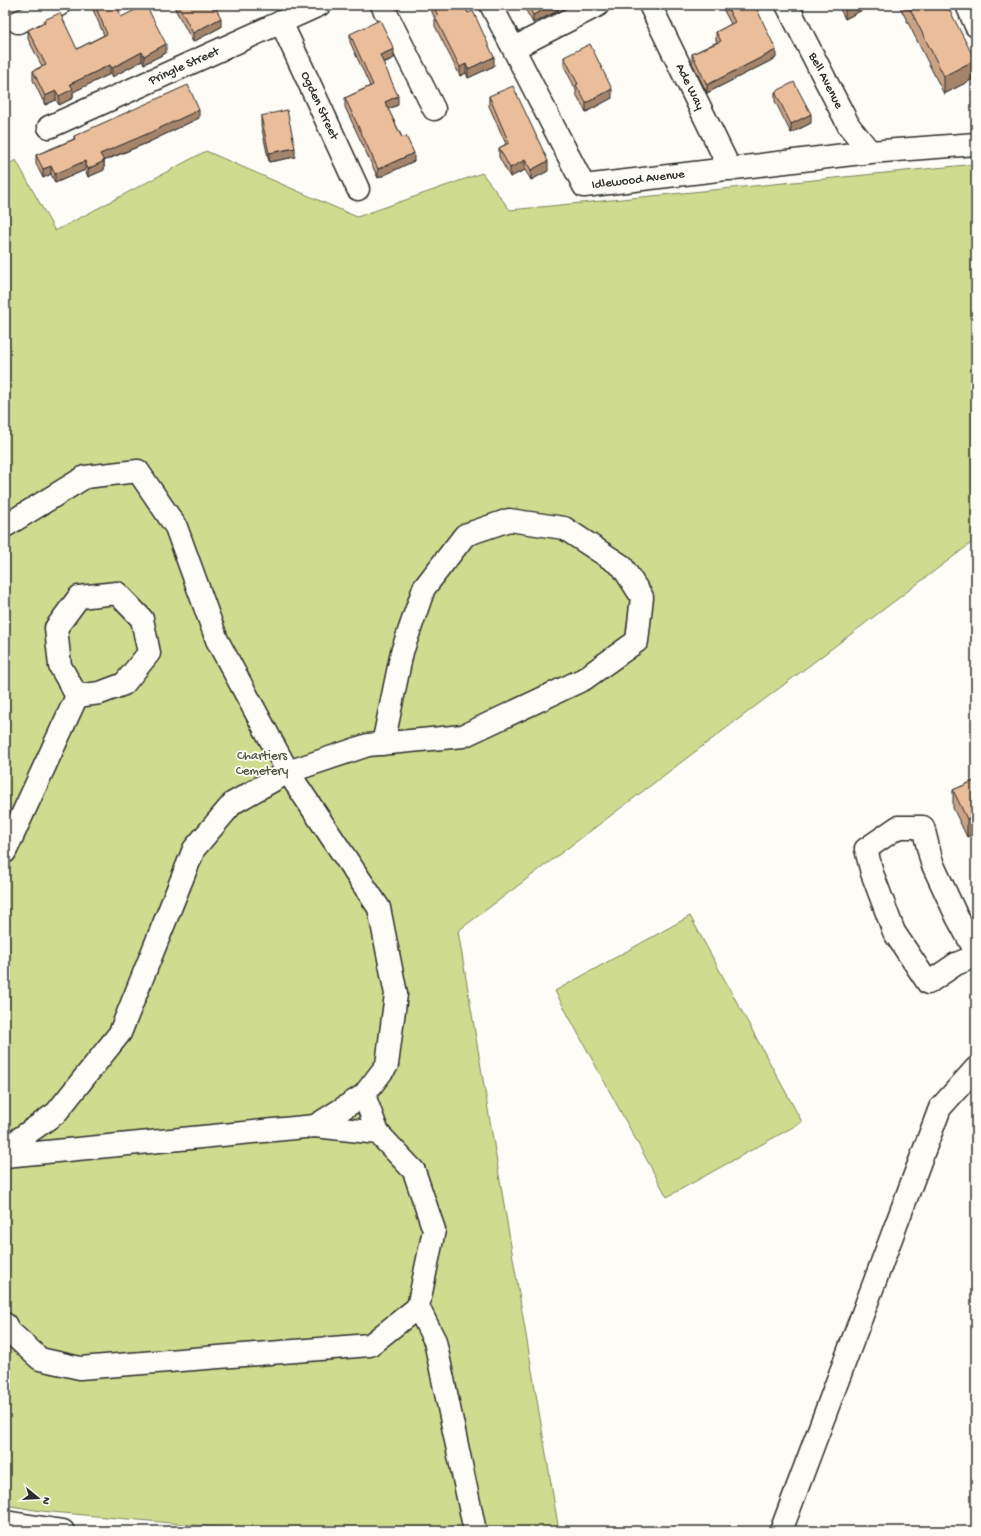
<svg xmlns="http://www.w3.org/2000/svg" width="981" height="1536" font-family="'Gochi Hand',sans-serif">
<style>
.green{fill:#cfdc8f;stroke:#7d845d}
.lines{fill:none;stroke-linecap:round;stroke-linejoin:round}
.minor-casing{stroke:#2b2b2b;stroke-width:25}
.major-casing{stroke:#2b2b2b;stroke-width:25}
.minor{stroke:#fdfcf7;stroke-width:22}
.major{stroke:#fdfcf7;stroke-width:22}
.wall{fill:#caa385;stroke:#2b2b2b}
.shaded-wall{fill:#a4856c;stroke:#2b2b2b}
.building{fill:#ebbe9b;stroke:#2b2b2b}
.labels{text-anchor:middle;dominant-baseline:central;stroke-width:3.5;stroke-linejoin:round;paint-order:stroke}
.street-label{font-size:13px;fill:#2b2b2b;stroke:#fdfcf7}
.park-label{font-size:13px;fill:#545744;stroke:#fdfcf7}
</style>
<rect width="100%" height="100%" fill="#fdfcf7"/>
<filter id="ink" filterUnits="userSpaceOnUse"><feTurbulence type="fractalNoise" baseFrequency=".025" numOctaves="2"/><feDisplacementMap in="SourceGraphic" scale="8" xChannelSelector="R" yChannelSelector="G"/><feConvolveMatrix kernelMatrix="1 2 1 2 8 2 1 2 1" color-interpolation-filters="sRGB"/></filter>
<g filter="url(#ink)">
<g class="green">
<polygon points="206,151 357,217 482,173 510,210 976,164 976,542 974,541 458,931 559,1531 258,1531 41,1511 5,1505 5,166 16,160 55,231"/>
<polygon points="690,916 802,1122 667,1197 555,991"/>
</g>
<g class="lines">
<g class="minor-casing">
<g id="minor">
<polyline points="382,5 434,109"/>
<path id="s1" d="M491 5 584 186 870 152 976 144"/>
<path id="s2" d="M650 5 730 169"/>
<path id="s3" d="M787 5 849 126 870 152"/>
<polyline points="967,5 976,26"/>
<polyline points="18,22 59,5"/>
<path id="s4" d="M281 22 358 189"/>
<polyline points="514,48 598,5"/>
<path id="s5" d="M49 127 319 5"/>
<polyline points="5,526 85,477 138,471 176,527 217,640 288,772 379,908 396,994 387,1065 364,1095 315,1126"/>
<polygon points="117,593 142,619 149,653 124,684 100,693 77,696 60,666 56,628 79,597"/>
<polyline points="5,852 77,696"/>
<polyline points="976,952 957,917 932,863 923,827 898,827 866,849 872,873 894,932 928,983 956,964 976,956"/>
<polyline points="364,1095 378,1133"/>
<polyline points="5,1149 56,1113 120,1033 194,849 233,803 288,772 368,745 463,736 584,679 637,641 642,597 622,566 564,528 509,520 465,535 424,588 402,652 383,744"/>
<polyline points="5,1156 315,1126 378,1133 414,1171 434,1230 418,1307 370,1345 80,1368 40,1359 9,1331 5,1324"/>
<polyline points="418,1307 435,1341 475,1531"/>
<polyline points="781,1531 940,1108 976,1068"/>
</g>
</g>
<g class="major-casing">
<polyline id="major" points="5,1522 63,1531"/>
</g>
<use href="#minor" class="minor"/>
<use href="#major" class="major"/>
</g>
<g class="wall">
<polygon points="91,5 117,5 121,17 166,53 144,64 142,61 112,77 110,74 73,92 73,98 59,105 56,100 45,105 33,80 33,71 42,66 28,39 28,30 44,22 44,20 77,49 104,35"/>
<polygon points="175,5 214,5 221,27 193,42 175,9"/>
<polygon points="429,5 464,5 494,66 468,78 466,73 460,76 435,26 435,19"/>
<polygon points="523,5 560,5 558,6 558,11 533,23"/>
<polygon points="721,5 755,5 776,58 707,93 692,63 692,54 717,42 716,40 716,32 731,24"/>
<polygon points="838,5 872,5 845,19"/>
<polygon points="899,5 947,5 975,78 944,94"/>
<polygon points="350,34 394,58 384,63 398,105 388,109 414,161 378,178 345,107 345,98 370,86 350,42"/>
<polygon points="564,57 612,98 586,112 576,94 576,90 564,66"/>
<polygon points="775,92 811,123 791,133 775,101"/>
<polygon points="489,96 548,171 531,180 525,170 510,177 499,157 499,148 506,144 489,106"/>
<polygon points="261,116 295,157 269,162 261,125"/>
<polygon points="199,118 147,143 104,161 104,170 88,177 85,170 55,183 51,174 43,178 36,164 36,155 74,139 74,136"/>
<polygon points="976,780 976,832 967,837 953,808 953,790"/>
</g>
<g class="shaded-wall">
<polygon points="267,5 273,5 267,8"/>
<polygon points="553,5 560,5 558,6 558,11 533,23 533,15"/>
<polygon points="845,5 872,5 845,19"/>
<polygon points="221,18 221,27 193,42 193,33"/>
<polygon points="166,44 166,53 144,64 144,56"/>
<polygon points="394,49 394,58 380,64 380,55"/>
<polygon points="776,50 776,58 707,93 707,85"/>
<polygon points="142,52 142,61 112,77 112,68"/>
<polygon points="494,57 494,66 468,78 468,69"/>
<polygon points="975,60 975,78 944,94 944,76"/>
<polygon points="466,64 466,73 460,76 460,67"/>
<polygon points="110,65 110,74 73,92 73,98 59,105 59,96 70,84"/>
<polygon points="612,89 612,98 586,112 586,103"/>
<polygon points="56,91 56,100 45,105 45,96"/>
<polygon points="398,96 398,105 385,110 385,102"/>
<polygon points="199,110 199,118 147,143 100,162 100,154"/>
<polygon points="811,114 811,123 791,133 791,124"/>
<polygon points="295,148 295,157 269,162 269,153"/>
<polygon points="414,153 414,161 378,178 378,169"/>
<polygon points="525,160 525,170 510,177 510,168"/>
<polygon points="85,161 85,170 55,183 55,174"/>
<polygon points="104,161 104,170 88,177 88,169"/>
<polygon points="548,161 548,171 531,180 531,170"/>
<polygon points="51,166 51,174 43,178 43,169"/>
<polygon points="976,815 976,832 967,837 967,819"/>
</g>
<g class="building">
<polygon points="95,5 117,5 121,17 145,5 146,5 166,44 144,56 142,52 112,68 110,65 70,84 73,89 59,96 56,91 45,96 33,71 46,65 28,30 45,22 44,20 60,13 77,49 107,34"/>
<polygon points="178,5 214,5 221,18 193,33"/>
<polygon points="433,5 464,5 468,13 473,11 494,57 468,69 466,64 460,67 435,17 438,16"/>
<polygon points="528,5 553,5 533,15"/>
<polygon points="726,5 755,5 776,50 707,85 692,54 721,41 716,32 735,22"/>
<polygon points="908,5 947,5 975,60 944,76"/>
<polygon points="380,20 394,49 380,55 398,96 385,102 402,138 406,136 414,153 378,169 345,98 373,85 350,34"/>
<polygon points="590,44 612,89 586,103 576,85 578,84 564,57"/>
<polygon points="794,82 811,114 791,124 775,92"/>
<polygon points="188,85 199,110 147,134 100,154 104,161 88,169 85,161 55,174 51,166 43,169 36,155 75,139 74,136"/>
<polygon points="513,86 548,161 531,170 525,160 510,168 499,148 509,143 489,96"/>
<polygon points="287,110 295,148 269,153 261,116"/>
<polygon points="976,780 976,815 967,819 953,790"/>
</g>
</g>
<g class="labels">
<g class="street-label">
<text stroke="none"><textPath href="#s5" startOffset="148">Pringle Street</textPath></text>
<text stroke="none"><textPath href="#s3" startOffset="85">Bell Avenue</textPath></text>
<text stroke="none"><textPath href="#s2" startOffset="91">Ade Way</textPath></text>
<text stroke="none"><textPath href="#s4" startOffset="92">Ogden Street</textPath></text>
<text stroke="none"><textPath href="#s1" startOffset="258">Idlewood Avenue</textPath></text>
</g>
<g class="park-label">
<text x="262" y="756">Chartiers<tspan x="262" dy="15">Cemetery</tspan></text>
</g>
</g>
<rect width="981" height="1536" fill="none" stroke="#fdfcf7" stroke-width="20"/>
<rect x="10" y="10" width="961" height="1516" fill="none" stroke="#2b2b2b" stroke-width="1.5" filter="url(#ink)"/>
<g transform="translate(38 1498) rotate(108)" stroke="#fdfcf7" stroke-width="3" paint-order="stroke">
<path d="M0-3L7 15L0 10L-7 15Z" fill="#2b2b2b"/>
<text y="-6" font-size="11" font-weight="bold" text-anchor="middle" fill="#2b2b2b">N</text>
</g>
</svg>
